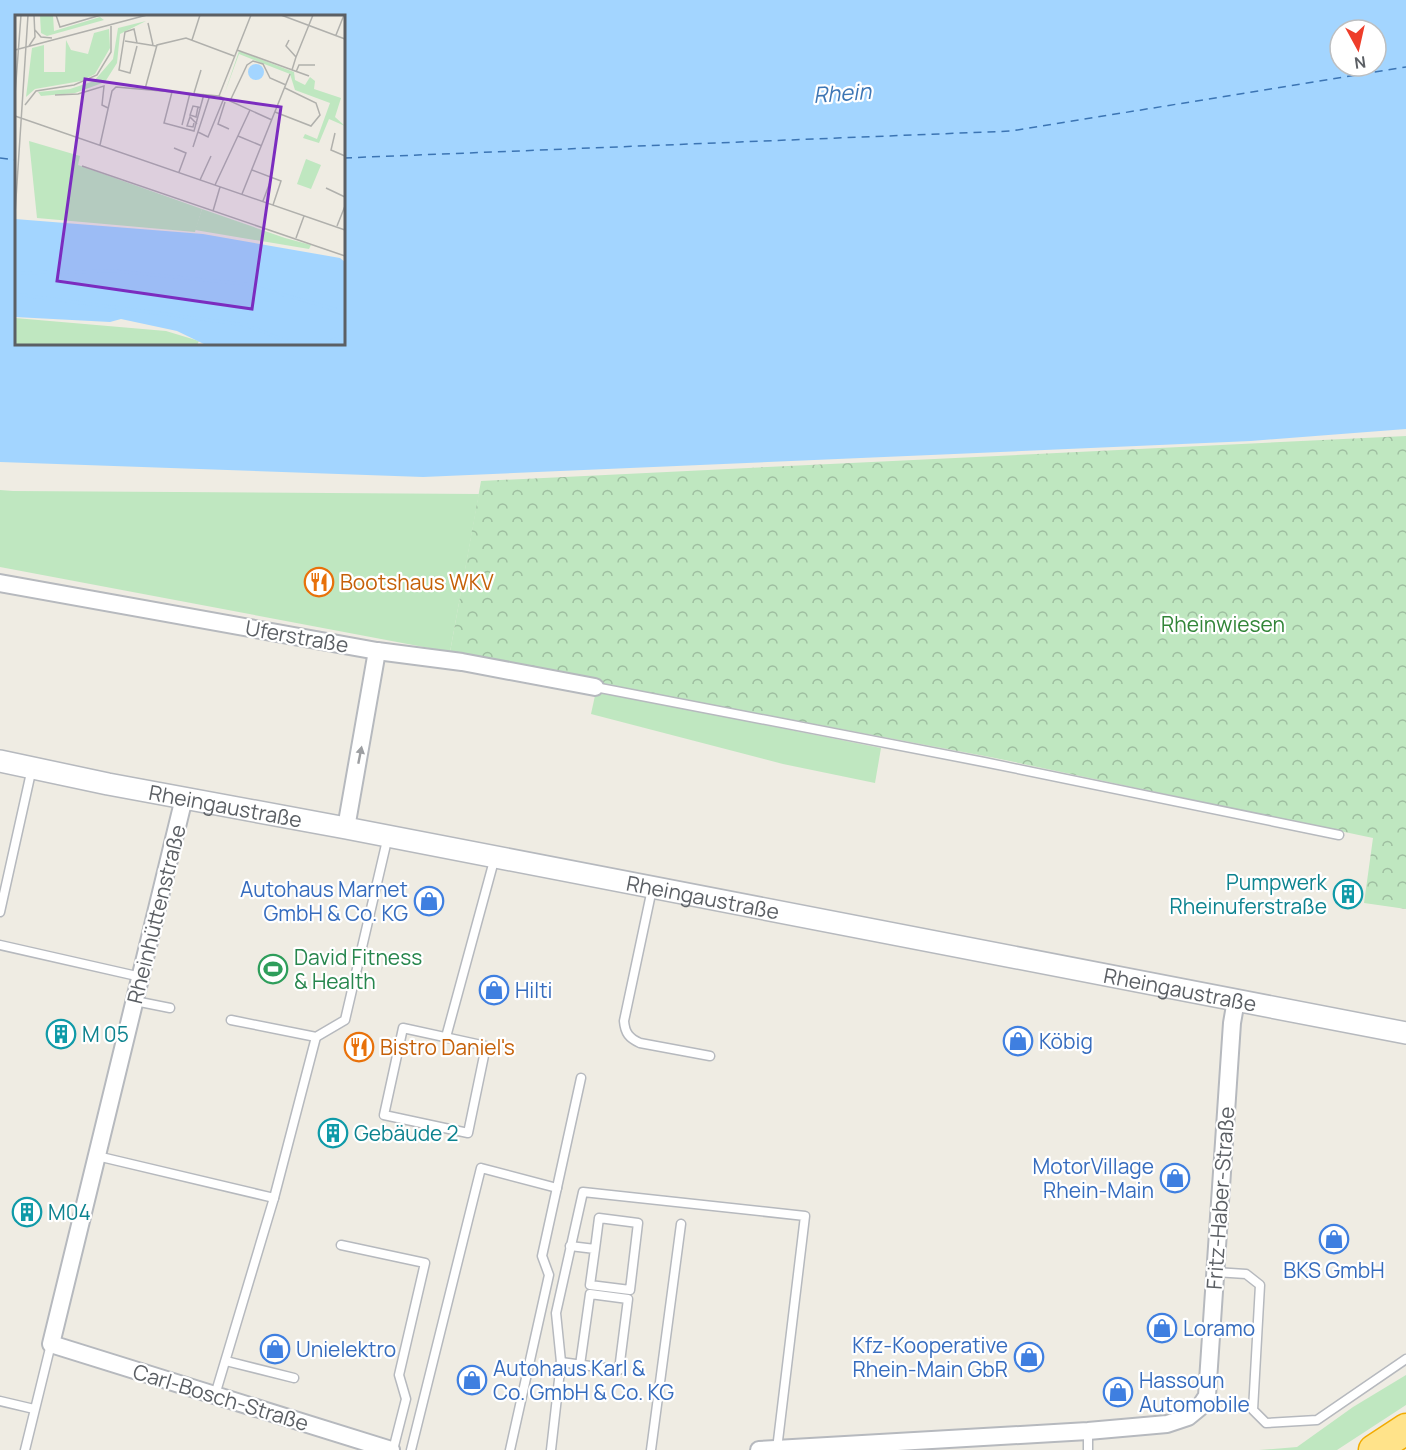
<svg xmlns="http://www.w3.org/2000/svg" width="1406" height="1450" font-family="Manrope,sans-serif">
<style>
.grass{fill:#bfe7c0}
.park{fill:url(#park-crowns)}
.water{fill:#a3d5ff;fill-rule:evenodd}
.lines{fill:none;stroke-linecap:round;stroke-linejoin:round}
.ferry{stroke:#3c75b4;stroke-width:1.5;stroke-dasharray:8 6;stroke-linecap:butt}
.service-casing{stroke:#b6b9be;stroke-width:11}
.minor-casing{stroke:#b6b9be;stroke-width:20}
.tertiary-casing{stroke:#b6b9be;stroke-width:24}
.motorway-casing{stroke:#f2ab00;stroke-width:33}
.service{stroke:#fff;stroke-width:8}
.minor{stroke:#fff;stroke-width:16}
.tertiary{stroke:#fff;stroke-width:21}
.motorway{stroke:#ffe38a;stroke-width:30}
.oneway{fill:#9d9fa2}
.labels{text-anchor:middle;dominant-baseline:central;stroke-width:4.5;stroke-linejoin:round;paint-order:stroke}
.food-label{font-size:21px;fill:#c56008;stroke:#fff;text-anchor:start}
.park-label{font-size:21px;fill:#328538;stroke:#fff}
.street-label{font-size:21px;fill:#5b5f64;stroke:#fff}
.culture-label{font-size:21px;fill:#0d838f;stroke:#fff;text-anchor:start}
.shop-label{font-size:21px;fill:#366cbe;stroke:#fff;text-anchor:start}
.leisure-label{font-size:21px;fill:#27864d;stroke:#fff;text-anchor:start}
.water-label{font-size:22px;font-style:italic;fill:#3c75b4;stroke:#fff}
.inset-river{fill:none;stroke:#a3d5ff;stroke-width:3}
.inset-road{fill:none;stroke:#b0b0ac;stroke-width:1.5}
.view{fill:#7b2cbf;fill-opacity:0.15;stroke:#7b2cbf;stroke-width:3}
.inset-edge{fill:none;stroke:#5b5f64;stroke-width:3}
</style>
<defs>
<pattern id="park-crowns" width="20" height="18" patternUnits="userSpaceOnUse" patternTransform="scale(1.5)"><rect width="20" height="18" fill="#bfe7c0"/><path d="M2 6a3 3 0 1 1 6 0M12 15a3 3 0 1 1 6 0" fill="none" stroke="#9ebea0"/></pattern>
</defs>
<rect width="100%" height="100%" fill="#efece3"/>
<g class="grass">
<polygon points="0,490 13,491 479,494 450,652 0,567"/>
<polygon points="596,691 881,748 875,783 783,764 591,714"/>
<polygon points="1406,1375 1406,1405 1337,1450 1259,1450 1297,1447 1353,1407"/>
</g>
<polygon class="park" points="1406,436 1406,909 1364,903 1373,838 995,758 600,684 450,652 481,481"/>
<path class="water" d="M0 0H1406V429L1251 441 423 477 0 462ZM16 16H344V344H16ZM1340 30H1376V66H1340Z"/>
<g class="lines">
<g class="ferry">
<polyline points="0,158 16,160"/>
<polyline points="344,158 1011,131 1406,67"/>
</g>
<g class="service-casing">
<g id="service">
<polyline points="595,687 984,762 1339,835"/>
<path d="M652 889 624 1021C625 1033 629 1038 640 1043L710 1056"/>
<polyline points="0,912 32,768"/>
<polyline points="0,945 141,977"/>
<polyline points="135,1001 170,1008"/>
<polyline points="231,1020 316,1037 345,1020 388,836"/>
<polygon points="403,1028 486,1046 468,1133 384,1115"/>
<polyline points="446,1037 495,857"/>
<polyline points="97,1156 274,1198"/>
<polyline points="341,1245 425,1263 399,1375 406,1399 393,1450"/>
<polyline points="570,1246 595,1249 590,1285 630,1290 638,1223 599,1218 595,1249"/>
<polyline points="1215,1272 1246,1274 1260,1285 1253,1410 1266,1423 1317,1420 1406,1359"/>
<polyline points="226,1361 294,1378"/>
<polyline points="561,1362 619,1370 628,1299 590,1294 580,1365"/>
<polyline points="215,1395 274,1198 316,1037"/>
<polyline points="0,1401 34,1409"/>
<polyline points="25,1450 51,1344"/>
<polyline points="411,1450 481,1168 557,1188"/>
<polyline points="510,1450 549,1275 542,1256 581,1078"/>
<polyline points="551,1450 561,1362 556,1313 583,1192 805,1216 777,1449"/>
<polyline points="651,1450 681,1224"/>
<polyline points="1088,1450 1088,1431"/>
</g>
</g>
<g class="minor-casing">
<g id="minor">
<polyline points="0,583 377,651 462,662 595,687"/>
<polyline points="184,798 51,1344 391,1450"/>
<polyline points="346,828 377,651"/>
<polyline points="759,1450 1088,1431 1167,1424 1188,1417 1199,1408 1207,1396 1232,1023 1236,1000"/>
</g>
</g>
<g class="tertiary-casing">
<g id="tertiary">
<path id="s1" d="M0 761 108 784 346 828 1406 1033"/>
</g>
</g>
<g class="motorway-casing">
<polyline id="motorway" points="1374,1450 1406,1429"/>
</g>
<use href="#service" class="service"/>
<use href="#minor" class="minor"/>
<use href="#tertiary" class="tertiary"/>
<use href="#motorway" class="motorway"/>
</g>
<defs><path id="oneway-solid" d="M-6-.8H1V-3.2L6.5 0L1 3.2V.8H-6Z" transform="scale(1.5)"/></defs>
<use class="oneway" href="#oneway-solid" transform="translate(360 755) rotate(-79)"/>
<defs>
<g id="restaurant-ring" transform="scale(1.5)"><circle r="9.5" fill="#fff" stroke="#e8710a" stroke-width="1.5"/><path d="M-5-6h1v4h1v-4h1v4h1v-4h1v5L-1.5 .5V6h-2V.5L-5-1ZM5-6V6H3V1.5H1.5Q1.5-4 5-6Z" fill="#e8710a"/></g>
<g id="building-ring" transform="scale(1.5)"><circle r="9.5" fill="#fff" stroke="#0f9aa8" stroke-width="1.5"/><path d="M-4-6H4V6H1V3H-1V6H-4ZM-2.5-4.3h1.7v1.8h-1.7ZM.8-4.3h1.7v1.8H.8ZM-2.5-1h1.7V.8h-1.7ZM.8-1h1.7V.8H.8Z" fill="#0f9aa8"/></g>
<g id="shop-ring" transform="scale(1.5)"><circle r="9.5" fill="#fff" stroke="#3f7fe0" stroke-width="1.5"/><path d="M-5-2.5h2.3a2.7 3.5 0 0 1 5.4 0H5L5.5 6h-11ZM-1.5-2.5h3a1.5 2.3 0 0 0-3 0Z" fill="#3f7fe0"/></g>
<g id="stadium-ring" transform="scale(1.5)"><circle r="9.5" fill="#fff" stroke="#2e9e5b" stroke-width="1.5"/><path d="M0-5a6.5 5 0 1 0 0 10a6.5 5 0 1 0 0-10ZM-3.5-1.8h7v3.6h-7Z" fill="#2e9e5b"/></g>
</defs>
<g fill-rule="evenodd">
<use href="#restaurant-ring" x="319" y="582"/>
<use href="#building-ring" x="1348" y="894"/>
<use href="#shop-ring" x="429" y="901"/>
<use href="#stadium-ring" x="273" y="969"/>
<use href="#shop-ring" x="494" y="990"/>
<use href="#building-ring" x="61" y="1034"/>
<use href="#shop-ring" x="1018" y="1041"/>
<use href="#restaurant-ring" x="359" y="1047"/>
<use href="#building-ring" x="333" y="1133"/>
<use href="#shop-ring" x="1175" y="1178"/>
<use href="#building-ring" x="27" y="1212"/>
<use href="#shop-ring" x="1334" y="1239"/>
<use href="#shop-ring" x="1162" y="1328"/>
<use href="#shop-ring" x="275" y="1349"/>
<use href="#shop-ring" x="1029" y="1357"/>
<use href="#shop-ring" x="472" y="1380"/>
<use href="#shop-ring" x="1118" y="1392"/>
</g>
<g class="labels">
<g class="food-label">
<text x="340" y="582">Bootshaus WKV</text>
<text x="380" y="1047">Bistro Daniel's</text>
</g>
<g class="park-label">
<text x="1223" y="624">Rheinwiesen</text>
</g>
<g class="street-label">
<text transform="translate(297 636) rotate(10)">Uferstraße</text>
<text stroke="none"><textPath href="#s1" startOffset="230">Rheingaustraße</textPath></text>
<text stroke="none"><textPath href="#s1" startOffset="716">Rheingaustraße</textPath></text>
<text transform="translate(156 914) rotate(-76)">Rheinhüttenstraße</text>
<text stroke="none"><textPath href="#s1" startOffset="1202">Rheingaustraße</textPath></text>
<text transform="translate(1220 1198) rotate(-86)">Fritz-Haber-Straße</text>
<text transform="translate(221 1397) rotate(17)">Carl-Bosch-Straße</text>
</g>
<g class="culture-label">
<text x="1327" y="882" text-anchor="end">Pumpwerk<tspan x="1327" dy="24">Rheinuferstraße</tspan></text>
<text x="82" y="1034">M 05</text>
<text x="354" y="1133">Gebäude 2</text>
<text x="48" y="1212">M04</text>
</g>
<g class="shop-label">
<text x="408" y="889" text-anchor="end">Autohaus Marnet<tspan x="408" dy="24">GmbH &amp; Co. KG</tspan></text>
<text x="515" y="990">Hilti</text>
<text x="1039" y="1041">Köbig</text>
<text x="1154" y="1166" text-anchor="end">MotorVillage<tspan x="1154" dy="24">Rhein-Main</tspan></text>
<text x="1334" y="1270" text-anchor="middle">BKS GmbH</text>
<text x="1183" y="1328">Loramo</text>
<text x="1008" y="1345" text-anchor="end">Kfz-Kooperative<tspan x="1008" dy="24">Rhein-Main GbR</tspan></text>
<text x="296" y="1349">Unielektro</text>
<text x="493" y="1368">Autohaus Karl &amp;<tspan x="493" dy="24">Co. GmbH &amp; Co. KG</tspan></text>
<text x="1139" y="1380">Hassoun<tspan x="1139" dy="24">Automobile</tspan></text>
</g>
<g class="leisure-label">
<text x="294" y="957">David Fitness<tspan x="294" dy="24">&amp; Health</tspan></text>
</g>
<g class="water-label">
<text transform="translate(842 93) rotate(-4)">Rhein</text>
</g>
</g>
<g transform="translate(15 15)">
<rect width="330" height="330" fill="#efece3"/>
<path d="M25 0H38L39 16 85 2 89 5 32 21 26 18ZM131 6 105 19 102 48 90 67 60 78 26 81 23 77 55 74 79 66 98 44 103 13ZM94 14 95 33 80 59 66 66 20 74 11 82 17 33 29 30V57H50L51 25 56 35 73 39 79 18ZM291 144 306 150 296 174 282 169ZM187 194 270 223 296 230 294 234 180 215Z" fill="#bfe7c0"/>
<path d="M224 36 279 57 280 65 290 70 295 62 300 66 299 74 326 83 320 102 330 111 314 104 304 128 288 123 290 119 302 124 315 88 280 75 275 59 224 39 209 80Z" fill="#bfe7c0"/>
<path d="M14 126 65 141 63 150 187 194 180 217 22 203ZM0 303 151 316 184 326 182 330H0Z" fill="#bfe7c0"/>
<path d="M233 57a8 8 0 1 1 16 0a8 8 0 1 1-16 0ZM0 204 188 219 325 243 330 247V330H191L162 316 106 304 95 307 0 302Z" fill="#a3d5ff"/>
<path class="inset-river" d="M0 258 99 256 230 269 330 297M0 279 231 310 281 330M306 330 330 320"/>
<path class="inset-road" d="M41 0 45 12 86 0M266 0 330 24M133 8 138 30M20 15 26 22 37 23M321 20 329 0M177 25 185 0M274 25 271 31 281 42 277 55M110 26 141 31M14 31 20 22 19 0M122 31 115 58 104 55 110 17 119 14 122 28M0 35 132 0M222 35 294 61M281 42 298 0M281 57 284 50H300M130 74 142 30 171 23 219 41M157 77 149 108 179 116 189 79M179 78 186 55M0 80 6 0M40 80 63 79 89 71 87 90 93 93M204 81 236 0M215 86 232 50 238 46 248 49 255 63 271 70M210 87 203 109 214 114M10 90 21 76 59 70 82 60 96 37V11M183 92 181 102 175 100 178 91 183 92 186 93M260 97 296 111 305 100 301 88 270 73M0 101 330 215M179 108 178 112 172 111 175 102 182 109M167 110 175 78M183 117 193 122 209 83M320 118 316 135 330 141M223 121 247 131M85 130 97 76 101 72 204 81 257 105M178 132 195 80M159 133 171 138 164 157M67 151 330 241M237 155 266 166 258 190M185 165 196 141M200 170 235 95M311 173 330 182M227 179 275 59M248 186 257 162M198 196 205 172M0 199 13 0M322 211 330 191M281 223 289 201"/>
<path class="view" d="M70 64 266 92 237 294 42 266Z"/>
<rect width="330" height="330" class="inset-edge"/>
</g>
<g transform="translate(1358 48) rotate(172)"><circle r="28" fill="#ffffff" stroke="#bdbfc1" stroke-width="1.5"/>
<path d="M0-4.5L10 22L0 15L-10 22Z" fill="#ee3d2a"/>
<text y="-9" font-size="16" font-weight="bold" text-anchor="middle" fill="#5b5f64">N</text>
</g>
</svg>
